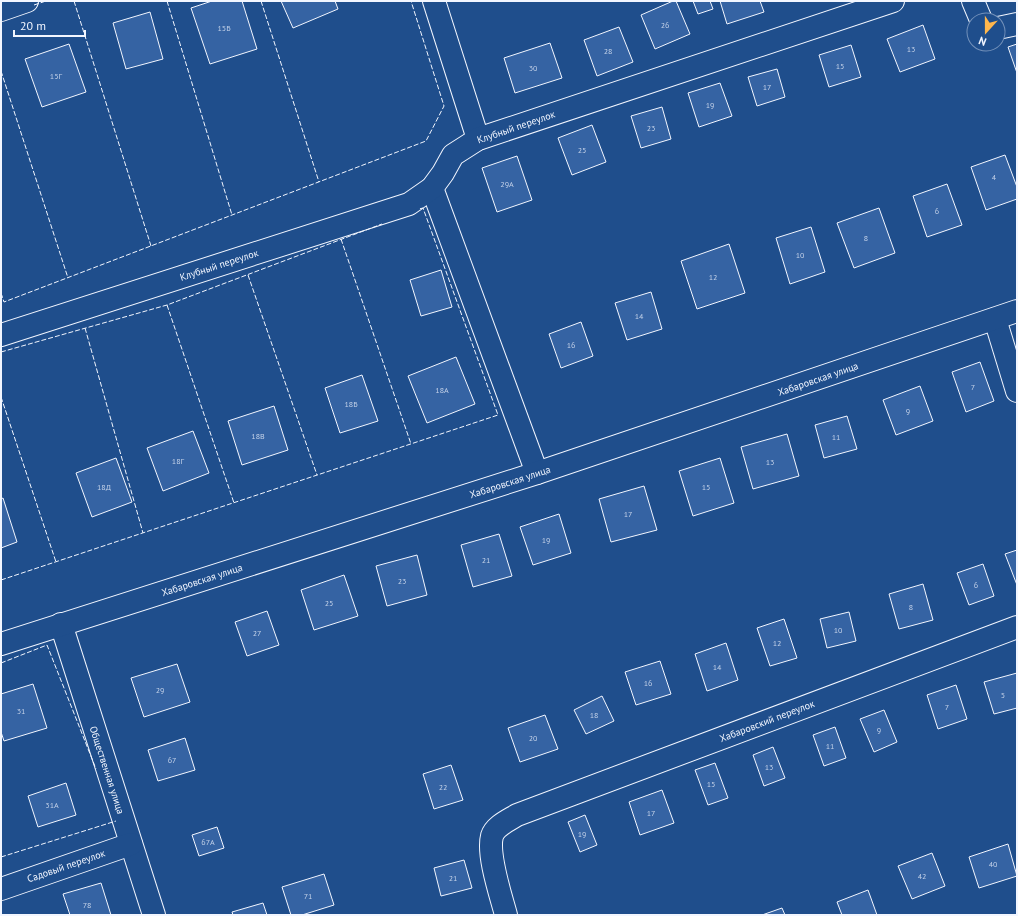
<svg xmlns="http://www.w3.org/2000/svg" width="1018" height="916" font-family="'PT Sans',sans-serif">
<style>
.building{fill:#3563a3;stroke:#f2f6ff}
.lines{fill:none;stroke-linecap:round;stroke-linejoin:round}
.minor-casing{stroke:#f2f6ff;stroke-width:24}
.minor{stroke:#1f4e8c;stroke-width:22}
.fence{stroke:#f2f6ff;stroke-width:1;stroke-dasharray:5 2;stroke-linecap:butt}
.labels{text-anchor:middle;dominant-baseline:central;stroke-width:3;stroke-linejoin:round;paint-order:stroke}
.number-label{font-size:8px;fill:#c3d1e8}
.street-label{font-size:10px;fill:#f2f6ff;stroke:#1f4e8c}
</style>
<rect width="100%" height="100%" fill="#1f4e8c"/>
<g class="building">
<polygon points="212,1 242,1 257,49 210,64 191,8"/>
<polygon points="281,1 335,1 338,9 293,28"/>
<polygon points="673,1 676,1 690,34 655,49 641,15"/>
<polygon points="693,1 710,1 713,9 698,14"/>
<polygon points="720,1 760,1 764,12 727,24"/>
<polygon points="150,12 163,59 126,69 113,23"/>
<polygon points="923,25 935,59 900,72 887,39"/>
<polygon points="619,27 633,62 597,76 584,40"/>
<polygon points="550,43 562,78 515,93 504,58"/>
<polygon points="69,44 86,92 42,107 25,59"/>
<polygon points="1017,44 1017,73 1008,47"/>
<polygon points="851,45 861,77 829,87 819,55"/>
<polygon points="777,69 785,97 757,106 748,77"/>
<polygon points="720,83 732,116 699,127 688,93"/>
<polygon points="662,107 671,139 641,148 631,116"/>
<polygon points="592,125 606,162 572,175 558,138"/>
<polygon points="1005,155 1017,187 1017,199 986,210 971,167"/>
<polygon points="517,156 532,200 497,212 482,168"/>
<polygon points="947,184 962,225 927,237 913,196"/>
<polygon points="879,208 895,253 854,268 837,223"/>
<polygon points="811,227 825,272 790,284 776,238"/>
<polygon points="729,244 745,293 697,309 681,261"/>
<polygon points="441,270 452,307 421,316 410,280"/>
<polygon points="651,292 662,329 627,340 615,303"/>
<polygon points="581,322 593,356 561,368 549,334"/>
<polygon points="456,357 475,404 427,423 408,376"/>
<polygon points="980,362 994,401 966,412 952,372"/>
<polygon points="362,375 378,421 340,433 325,388"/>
<polygon points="920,386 933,421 896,435 883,400"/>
<polygon points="274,406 288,450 242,465 228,421"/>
<polygon points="847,416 857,449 824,458 815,425"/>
<polygon points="193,431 209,473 163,491 147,448"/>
<polygon points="787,434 799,476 753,489 741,447"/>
<polygon points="116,458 132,502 92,517 76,473"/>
<polygon points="720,458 734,503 693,516 679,471"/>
<polygon points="644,486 657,530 611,542 599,499"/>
<polygon points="3,498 17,542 1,548 1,499"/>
<polygon points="559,514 571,553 533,565 520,527"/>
<polygon points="499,534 512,576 473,587 461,545"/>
<polygon points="1017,550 1017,585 1005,554"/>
<polygon points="417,555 427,595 387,606 376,566"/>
<polygon points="983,564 994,596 969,605 957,573"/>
<polygon points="344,575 358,616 314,630 301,590"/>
<polygon points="923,584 933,620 899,629 889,594"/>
<polygon points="267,611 279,645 247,656 235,622"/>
<polygon points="849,612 856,641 827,648 820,619"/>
<polygon points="784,619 797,658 770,666 757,628"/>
<polygon points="726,643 738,680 707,691 695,654"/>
<polygon points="660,661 671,694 636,705 625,672"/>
<polygon points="177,664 190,702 144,717 131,678"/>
<polygon points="1017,673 1017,708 994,714 984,682"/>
<polygon points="33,684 47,728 4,741 1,732 1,694"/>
<polygon points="956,685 967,719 938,729 927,695"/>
<polygon points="602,696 614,721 586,734 574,710"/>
<polygon points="884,710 897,742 874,752 860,719"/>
<polygon points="545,715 558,749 520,762 508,728"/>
<polygon points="835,727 846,758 824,766 813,735"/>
<polygon points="185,738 195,770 158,781 148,750"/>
<polygon points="773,747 785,778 764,786 753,755"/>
<polygon points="715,763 728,798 708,805 695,770"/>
<polygon points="451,765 463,800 434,809 423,774"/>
<polygon points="66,783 76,815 38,827 28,796"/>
<polygon points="662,790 674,823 640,835 629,802"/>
<polygon points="585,815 597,845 580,852 568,822"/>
<polygon points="217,827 224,848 199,856 192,835"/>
<polygon points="1008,844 1017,876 979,888 969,857"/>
<polygon points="932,853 945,886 912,899 898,866"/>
<polygon points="464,860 472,888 441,896 434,868"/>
<polygon points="324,874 334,905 302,915 291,915 282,887"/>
<polygon points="101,883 111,915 70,915 63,894"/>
<polygon points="868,890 877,915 842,915 837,902"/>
<polygon points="263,903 267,915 233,915 232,912"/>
<polygon points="782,908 785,915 762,915"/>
</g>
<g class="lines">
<g class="minor-casing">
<g id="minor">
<polyline points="434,1 478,139"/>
<polyline points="973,1 981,20"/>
<polyline points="1,10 27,1"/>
<polyline points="998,28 1017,24"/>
<polyline points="432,188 537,473"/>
<polyline points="995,319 1017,391"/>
<polyline points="1,335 409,204 432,188 443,173 453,155 478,139 893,1"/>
<polyline points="61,624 154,915"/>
<polyline points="1,644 537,473 1017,311"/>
<polyline points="1,889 131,844"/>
<path d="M506 915C501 896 487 855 492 836 495 826 509 820 517 815L1017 627"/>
</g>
</g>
<use href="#minor" class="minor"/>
<g class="fence">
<polyline points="74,1 151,246"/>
<polyline points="167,1 232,215"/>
<polyline points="261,1 319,182"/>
<polyline points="34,5 46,1"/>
<polyline points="1,71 68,278"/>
<polyline points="341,239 411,444"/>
<polyline points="248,275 317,475"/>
<polyline points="1,293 4,302 426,141 444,106 411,1"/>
<polyline points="167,305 234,503"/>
<polyline points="85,328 143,533"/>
<polyline points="1,352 167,305 382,224"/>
<polyline points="1,397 56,562"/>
<polyline points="1,580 498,415 423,208 419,209"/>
<polyline points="1,663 47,645 96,769"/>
<polyline points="1,857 116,821"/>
</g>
</g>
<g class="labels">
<g class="number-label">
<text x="665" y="25">26</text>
<text x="224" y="28">15Б</text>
<text x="911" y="49">13</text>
<text x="608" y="51">28</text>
<text x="840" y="66">15</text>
<text x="533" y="68">30</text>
<text x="56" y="76">15Г</text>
<text x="767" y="87">17</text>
<text x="710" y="105">19</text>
<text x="651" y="128">23</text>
<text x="582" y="150">25</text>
<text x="994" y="177">4</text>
<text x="507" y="184">29А</text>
<text x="937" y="211">6</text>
<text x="866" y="238">8</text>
<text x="800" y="255">10</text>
<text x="713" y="277">12</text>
<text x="639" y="316">14</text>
<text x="571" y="345">16</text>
<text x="973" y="387">7</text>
<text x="442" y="390">18А</text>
<text x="351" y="404">18Б</text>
<text x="908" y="411">9</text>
<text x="258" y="436">18В</text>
<text x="836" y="437">11</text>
<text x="178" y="461">18Г</text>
<text x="770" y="462">13</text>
<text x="104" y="487">18Д</text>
<text x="706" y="487">15</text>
<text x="628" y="514">17</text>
<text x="546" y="540">19</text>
<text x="486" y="560">21</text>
<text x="402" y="581">23</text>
<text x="976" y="585">6</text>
<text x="329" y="603">25</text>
<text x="911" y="607">8</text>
<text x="838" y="630">10</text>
<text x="257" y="633">27</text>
<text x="777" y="643">12</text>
<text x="717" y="667">14</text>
<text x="648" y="683">16</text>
<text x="160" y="690">29</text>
<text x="1003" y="695">5</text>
<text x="947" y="707">7</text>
<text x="21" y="711">31</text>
<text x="594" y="715">18</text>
<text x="879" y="730">9</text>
<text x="533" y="738">20</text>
<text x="830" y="746">11</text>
<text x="172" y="760">67</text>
<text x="769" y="767">13</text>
<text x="711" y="784">15</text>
<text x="443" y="787">22</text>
<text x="52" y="805">31А</text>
<text x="651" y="813">17</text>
<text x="582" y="834">19</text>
<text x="208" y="842">67А</text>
<text x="993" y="864">40</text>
<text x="922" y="876">42</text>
<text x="453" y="878">21</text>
<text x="308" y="896">71</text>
<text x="87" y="905">78</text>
</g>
<g class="street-label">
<text transform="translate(516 127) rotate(-19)">Клубный переулок</text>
<text transform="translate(219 265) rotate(-18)">Клубный переулок</text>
<text transform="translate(818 379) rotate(-19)">Хабаровская улица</text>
<text transform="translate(510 482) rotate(-18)">Хабаровская улица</text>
<text transform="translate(202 580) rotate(-18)">Хабаровская улица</text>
<text transform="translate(767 721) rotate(-21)">Хабаровский переулок</text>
<text transform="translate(107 770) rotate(72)">Общественная улица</text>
<text transform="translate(66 866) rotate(-19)">Садовый переулок</text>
</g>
</g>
<rect width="1018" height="916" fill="none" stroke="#f2f6ff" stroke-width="4"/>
<g transform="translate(986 32) rotate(201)"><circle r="19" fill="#1f4e8c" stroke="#7391ba"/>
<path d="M0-3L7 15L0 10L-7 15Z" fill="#ffb74d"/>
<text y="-6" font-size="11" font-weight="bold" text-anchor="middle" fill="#f2f6ff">N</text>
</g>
<path d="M14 30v6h71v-6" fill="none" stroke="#f2f6ff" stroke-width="2"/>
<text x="20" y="30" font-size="12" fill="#f2f6ff" stroke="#1f4e8c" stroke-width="3" paint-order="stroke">20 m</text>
</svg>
